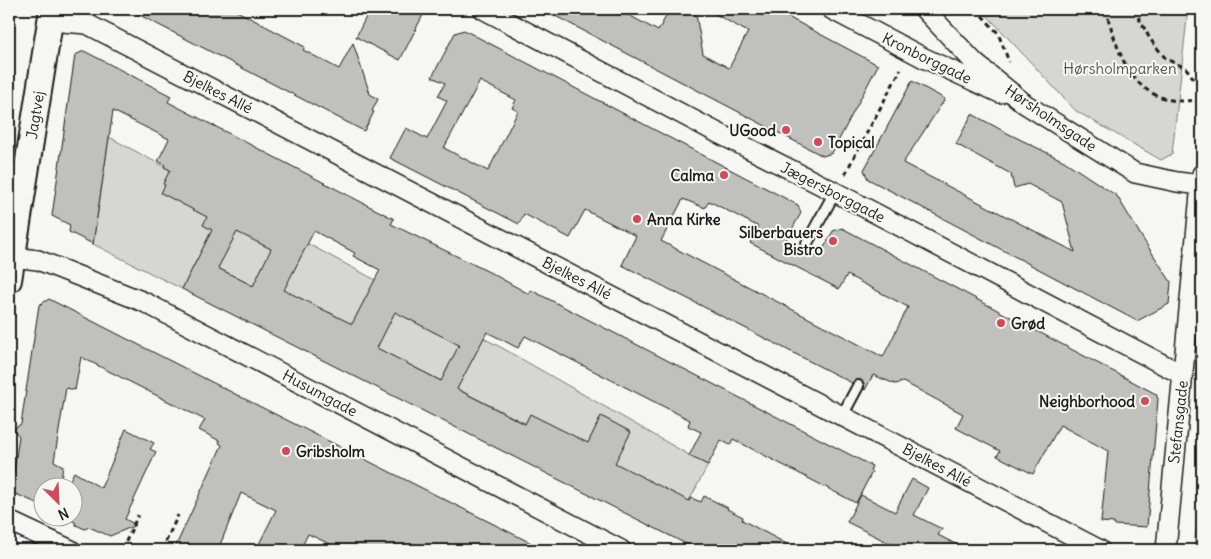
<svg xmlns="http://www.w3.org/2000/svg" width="1211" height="559" font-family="Delius,sans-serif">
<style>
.green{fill:#d6d6d2;stroke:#797977}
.building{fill:#c0c0bd;stroke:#1c1c1c;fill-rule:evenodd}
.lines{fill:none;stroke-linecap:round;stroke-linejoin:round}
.service-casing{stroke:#1c1c1c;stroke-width:14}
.minor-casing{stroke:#1c1c1c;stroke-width:22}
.tertiary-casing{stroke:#1c1c1c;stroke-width:28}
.path{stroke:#1c1c1c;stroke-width:3;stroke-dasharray:5 4;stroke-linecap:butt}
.service{stroke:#f6f6f2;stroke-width:10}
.minor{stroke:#f6f6f2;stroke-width:19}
.tertiary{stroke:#f6f6f2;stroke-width:24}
.poi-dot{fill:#d1495b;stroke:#f6f6f2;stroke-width:2}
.labels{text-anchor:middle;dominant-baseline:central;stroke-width:4;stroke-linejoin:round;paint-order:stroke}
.street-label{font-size:15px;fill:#1c1c1c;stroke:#f6f6f2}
.park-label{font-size:15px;fill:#545453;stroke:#f6f6f2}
.poi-label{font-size:15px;font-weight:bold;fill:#1c1c1c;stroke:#f6f6f2;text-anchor:end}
</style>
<rect width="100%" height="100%" fill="#f6f6f2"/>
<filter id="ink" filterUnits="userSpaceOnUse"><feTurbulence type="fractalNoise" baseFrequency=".02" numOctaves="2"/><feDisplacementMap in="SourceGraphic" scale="10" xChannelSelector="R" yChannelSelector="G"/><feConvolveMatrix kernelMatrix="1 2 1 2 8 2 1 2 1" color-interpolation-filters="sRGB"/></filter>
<g filter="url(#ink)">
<g class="green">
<polygon points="9,9 15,9 9,51"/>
<polygon points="981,9 1188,9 1172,154 1161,160 1076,111"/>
<polygon points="109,137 504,349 689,455 708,465 687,505 368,344 336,316 329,312 327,317 302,305 304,300 297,297 287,303 198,258 182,289 93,244"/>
<polygon points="1202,468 1202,550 1194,550"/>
</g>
<g class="building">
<polygon points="128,9 233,9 305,47 303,50 339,69 353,43 370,94 378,99 372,111 374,112 364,131"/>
<polygon points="370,9 426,9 400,60 356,37"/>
<polygon points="542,9 625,9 625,13 658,31 670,9 695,9 703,54 729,68 748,32 706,9 773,9 878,65 832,153 823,156"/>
<path d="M464 30 798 205 801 213 786 240 819 257 833 231 842 228 1156 394 1158 399 1147 527 1114 525V523L1101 522 1108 451 1060 425 1033 474 997 456 1000 451 956 428 963 414 913 387 903 382 895 384 873 375 865 390 864 389V383L861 380H855L852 383 622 265 636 236 585 210 570 238 524 214 519 224 390 158 406 128 427 139 447 101 438 96 445 83 432 77 455 33ZM480 81 516 100 512 108 518 111 488 171 444 148ZM683 199 705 208 709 201 759 227 750 243 839 289 847 275 908 307 883 357 661 241Z"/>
<path d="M84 51 171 96 168 102 394 219 391 224 491 273 529 294 531 290 872 466 870 471 872 472 856 503 733 439 730 445 721 440 708 465 689 456 701 432 688 426 690 420 525 336 518 348 487 332 457 389 525 424 530 414 588 443 601 416 631 432 615 463 689 501 691 498 701 502 704 496 728 508 727 509 743 517 742 520 798 550H698L182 289 212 230 203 225 207 217 161 193 165 185 163 184 170 170 164 167 165 165 158 161 169 139 113 111 93 244 69 232 70 225 52 216 75 55ZM314 231 355 253 353 256 380 270 352 324 284 290ZM237 232 271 249 253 286 218 268ZM395 312 459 345 441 381 377 348Z"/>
<polygon points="912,81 945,99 903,163 1075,252 1062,202 1028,184 1014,188 1011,174 956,144 972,114 1009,134 1064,161 1117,196 1143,239 1171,282 1169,304 1137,321 868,179 864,170"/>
<polygon points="49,299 243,398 545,550 343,550 308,534 300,550 256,550 276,510 241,493 218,550 174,550 222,445 219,443 220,441 199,430 205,420 81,357 75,390 66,388 54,461 63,466 60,486 42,486 42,509 39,507 39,504 11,492 19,436 13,429 21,424 39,305"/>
<polygon points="126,429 154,443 150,449 156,452 125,519 136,525 110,536 89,527 85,529 76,525 75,522 62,516 72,516 72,486 67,486 74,472 101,488"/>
<polygon points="912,479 928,488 914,515 942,529 938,535 967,550 903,550 847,522 861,495 895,512"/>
</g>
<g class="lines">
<g class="service-casing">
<g id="service">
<polyline points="807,243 835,192"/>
<polyline points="842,416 858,386"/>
</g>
</g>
<g class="minor-casing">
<g id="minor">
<polyline points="483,9 714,131 835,192 1183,375"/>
<polyline points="831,9 924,58 1000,93"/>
<polyline points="924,9 975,63 1025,104 1135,173 1177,182 1201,185"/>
<polyline points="50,21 87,24 1100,550"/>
<polyline points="12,257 38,260 144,302 621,550"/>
<polyline points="9,521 71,550"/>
<polyline points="1166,550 1202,174"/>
</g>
</g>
<g class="tertiary-casing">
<polyline id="tertiary" points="9,280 52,9"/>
</g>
<g class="path">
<polyline points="976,9 998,33 1009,62"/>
<path d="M1105 9C1118 47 1125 90 1171 100 1181 102 1193 100 1202 100"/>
<polyline points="1134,9 1150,39 1166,59 1186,68 1202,90"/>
<polyline points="845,174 901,69"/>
<polyline points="122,550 138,515"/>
<polyline points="162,550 178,515"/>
</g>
<use href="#service" class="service"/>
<use href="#minor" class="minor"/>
<use href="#tertiary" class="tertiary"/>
</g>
</g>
<g class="poi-dot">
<circle cx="786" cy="130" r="5"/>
<circle cx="818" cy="142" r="5"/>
<circle cx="724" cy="175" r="5"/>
<circle cx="637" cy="219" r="5"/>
<circle cx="833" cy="241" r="5"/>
<circle cx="1001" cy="323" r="5"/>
<circle cx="1145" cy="401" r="5"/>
<circle cx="286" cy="451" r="5"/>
</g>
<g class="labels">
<g class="street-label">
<text transform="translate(927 58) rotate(26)">Kronborggade</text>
<text transform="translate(218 92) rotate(27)">Bjelkes Allé</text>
<text transform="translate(35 115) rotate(-81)">Jagtvej</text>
<text transform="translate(1051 118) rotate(34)">Hørsholmsgade</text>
<text transform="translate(833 192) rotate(27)">Jægersborggade</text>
<text transform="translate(577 278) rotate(27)">Bjelkes Allé</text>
<text transform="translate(320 393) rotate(28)">Husumgade</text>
<text transform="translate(1178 422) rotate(-84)">Stefansgade</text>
<text transform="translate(937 465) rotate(28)">Bjelkes Allé</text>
</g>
<g class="park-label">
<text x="1120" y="68">Hørsholmparken</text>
</g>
<g class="poi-label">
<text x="776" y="130">UGood</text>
<text x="828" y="142" text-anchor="start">Topical</text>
<text x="714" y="175">Calma</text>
<text x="647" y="219" text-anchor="start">Anna Kirke</text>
<text x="823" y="232">Silberbauers<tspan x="823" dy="17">Bistro</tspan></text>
<text x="1011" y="323" text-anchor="start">Grød</text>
<text x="1135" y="401">Neighborhood</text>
<text x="296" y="451" text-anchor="start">Gribsholm</text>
</g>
</g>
<rect width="1211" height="559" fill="none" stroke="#f6f6f2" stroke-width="30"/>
<rect x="15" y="15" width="1181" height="529" fill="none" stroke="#1c1c1c" stroke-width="2" filter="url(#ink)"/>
<g transform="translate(58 502) rotate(156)"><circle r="24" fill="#f6f6f2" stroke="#9f9f9c"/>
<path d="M0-4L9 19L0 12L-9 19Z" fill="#d1495b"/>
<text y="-8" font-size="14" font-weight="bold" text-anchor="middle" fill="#1c1c1c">N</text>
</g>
</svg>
